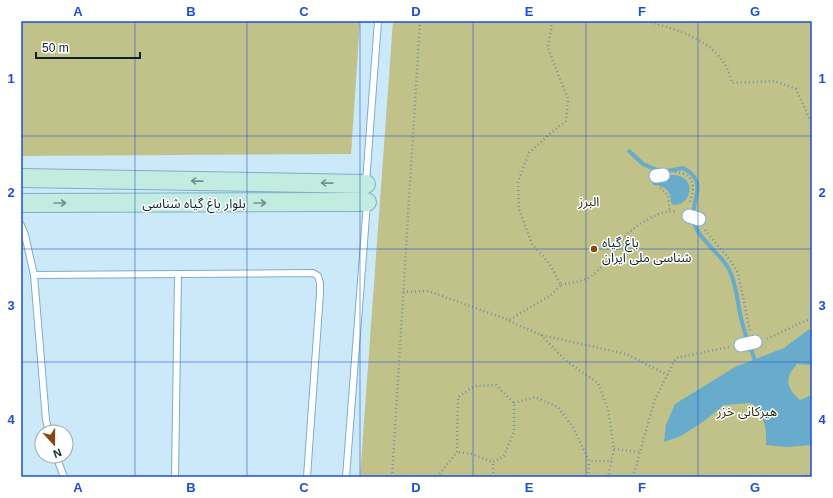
<svg xmlns="http://www.w3.org/2000/svg" width="833" height="498" font-family="Helvetica,'Noto Sans Arabic',sans-serif">
<style>
.green{fill:#c0c289}
.water{fill:#68abcb}
.lines{fill:none;stroke-linecap:round;stroke-linejoin:round}
.stream{stroke:#68abcb;stroke-width:4}
.lane-casing{stroke:#7daec7;stroke-width:8}
.street-casing{stroke:#7daec7;stroke-width:15}
.secondary-casing{stroke:#7daec7;stroke-width:20}
.path{stroke:#7993a0;stroke-width:2.5;stroke-dasharray:1 3;stroke-linecap:butt}
.lane{stroke:#fff;stroke-width:6}
.street{stroke:#fff;stroke-width:13}
.secondary{stroke:#c2ece0;stroke-width:18}
.oneway{stroke:#71918f}
.grid{fill:none;stroke:#1d4ed8;stroke-width:1;stroke-opacity:0.55}
.poi-dot{fill:#894619;stroke:#fff;stroke-width:1.5}
.labels{text-anchor:middle;dominant-baseline:central;stroke-width:3;stroke-linejoin:round;paint-order:stroke}
.park-label{font-size:13px;fill:#2b2c10;stroke:#fff}
.street-label{font-size:13px;fill:#0d222b;stroke:#fff}
.poi-label{font-size:13px;fill:#0d222b;stroke:#fff;text-anchor:start}
.neatline{fill:none;stroke:#1d4ed8;stroke-width:1.5}
.grid-label{font-size:13px;text-anchor:middle;font-weight:bold;fill:#1d4ed8}
</style>
<rect width="100%" height="100%" fill="#cbe9f9"/>
<g class="green">
<polygon points="21,21 360,21 351,154 21,156"/>
<polygon points="393,21 812,21 812,477 360,477"/>
</g>
<g class="water">
<path d="M670 175C698 173 693 206 673 205 670 201 671 200 670 195 668 188 660 185 653 185L652 182 654 180Z"/>
<path d="M812 329V365L797 364C784 379 786 387 800 400L812 395V445L787 447 766 445C767 424 764 418 751 403L724 405 704 421 681 436 664 442 666 425 675 404 735 367 784 348 808 330Z"/>
</g>
<g class="lines">
<g class="stream">
<polyline points="629,151 643,164 655,169 658,172"/>
<path d="M663 172 683 168C711 183 689 200 694 222 697 237 719 253 727 266 737 282 737 304 742 322 745 334 750 348 755 360"/>
</g>
<g class="lane-casing">
<g id="lane">
<polyline points="366,182 378,21"/>
<polyline points="21,225 25,235 34,275 46,420 49,432"/>
<polyline points="34,275 313,273 318,276 320,283 320,293 307,477"/>
<polyline points="56,456 64,477"/>
<polyline points="175,477 178,274"/>
<polyline points="346,477 367,203"/>
</g>
</g>
<g class="street-casing">
<g id="street">
<polyline points="656,176 663,175"/>
<polyline points="689,216 699,219"/>
<polyline points="741,345 755,342"/>
</g>
</g>
<g class="secondary-casing">
<g id="secondary">
<polyline points="21,178 366,184"/>
<polyline points="21,203 367,202"/>
</g>
</g>
<g class="path">
<path d="M647 21C674 29 708 38 724 63 728 68 730 77 732 83L775 81 796 89 812 124"/>
<path d="M675 172C695 173 696 189 689 204"/>
<polyline points="660,188 668,195 670,212"/>
<polyline points="705,230 730,260 738,273 750,331"/>
<path d="M561 285C572 282 584 282 593 275 602 267 611 257 618 247 622 243 624 238 627 234 638 224 662 208 677 212"/>
<polyline points="403,292 428,291 509,320 551,295 561,285 549,263 532,244 519,209 518,182 529,153 552,132 566,121 568,99 548,48 552,21"/>
<polyline points="509,321 541,335 626,354 668,375"/>
<polyline points="541,335 565,360 598,383 608,409 614,449 608,477"/>
<polyline points="767,339 802,322 812,319"/>
<polyline points="514,403 535,397 558,407 574,429 589,461 612,461"/>
<polyline points="614,449 640,452"/>
<polyline points="392,477 420,21"/>
<polyline points="437,477 457,452 458,397 474,386 496,385 514,403 514,432 504,456 493,462 471,454 457,452"/>
<polyline points="493,477 493,462"/>
<polyline points="588,477 589,461"/>
<polyline points="633,477 655,399 676,358 729,347"/>
<polyline points="798,477 812,474"/>
</g>
<use href="#lane" class="lane"/>
<use href="#street" class="street"/>
<use href="#secondary" class="secondary"/>
</g>
<defs><path id="oneway-shaft" d="M-6 0H5M1.5-3L5.5 0L1.5 3" fill="none" stroke-width="1.6" stroke-linecap="round" stroke-linejoin="round"/></defs>
<g class="oneway">
<use href="#oneway-shaft" transform="translate(197 181) rotate(-179)"/>
<use href="#oneway-shaft" transform="translate(327 183) rotate(-179)"/>
<use href="#oneway-shaft" transform="translate(60 203)"/>
<use href="#oneway-shaft" transform="translate(260 203)"/>
</g>
<path class="grid" d="M135 21V477M247 21V477M360 21V477M473 21V477M586 21V477M698 21V477M21 136H812M21 249H812M21 362H812"/>
<circle class="poi-dot" cx="594" cy="249" r="4"/>
<g class="labels">
<g class="park-label">
<text x="589" y="201">البرز</text>
<text x="747" y="411">هیرکانی خزر</text>
</g>
<g class="street-label">
<text x="194" y="203">بلوار باغ گیاه شناسی</text>
</g>
<g class="poi-label">
<text x="602" y="242">باغ گیاه‌<tspan x="602" dy="15">شناسی ملی ایران</tspan></text>
</g>
</g>
<rect width="833" height="498" fill="none" stroke="#ffffff" stroke-width="44"/>
<g transform="translate(54 444) rotate(159)"><circle r="19" fill="#ffffff" stroke="#9ea7aa"/>
<path d="M0-3L7 15L0 10L-7 15Z" fill="#894619"/>
<text y="-6" font-size="11" font-weight="bold" text-anchor="middle" fill="#0d222b">N</text>
</g>
<path d="M36 52v6h104v-6" fill="none" stroke="#0d222b" stroke-width="2"/>
<text x="42" y="52" font-size="12" fill="#0d222b" stroke="#ffffff" stroke-width="3" paint-order="stroke">50 m</text>
<rect x="22" y="22" width="789" height="454" class="neatline"/>
<g class="grid-label">
<text x="78" y="16">A</text>
<text x="191" y="16">B</text>
<text x="304" y="16">C</text>
<text x="416" y="16">D</text>
<text x="529" y="16">E</text>
<text x="642" y="16">F</text>
<text x="755" y="16">G</text>
<text x="11" y="83">1</text>
<text x="822" y="83">1</text>
<text x="11" y="197">2</text>
<text x="822" y="197">2</text>
<text x="11" y="310">3</text>
<text x="822" y="310">3</text>
<text x="11" y="424">4</text>
<text x="822" y="424">4</text>
<text x="78" y="492">A</text>
<text x="191" y="492">B</text>
<text x="304" y="492">C</text>
<text x="416" y="492">D</text>
<text x="529" y="492">E</text>
<text x="642" y="492">F</text>
<text x="755" y="492">G</text>
</g>
</svg>
